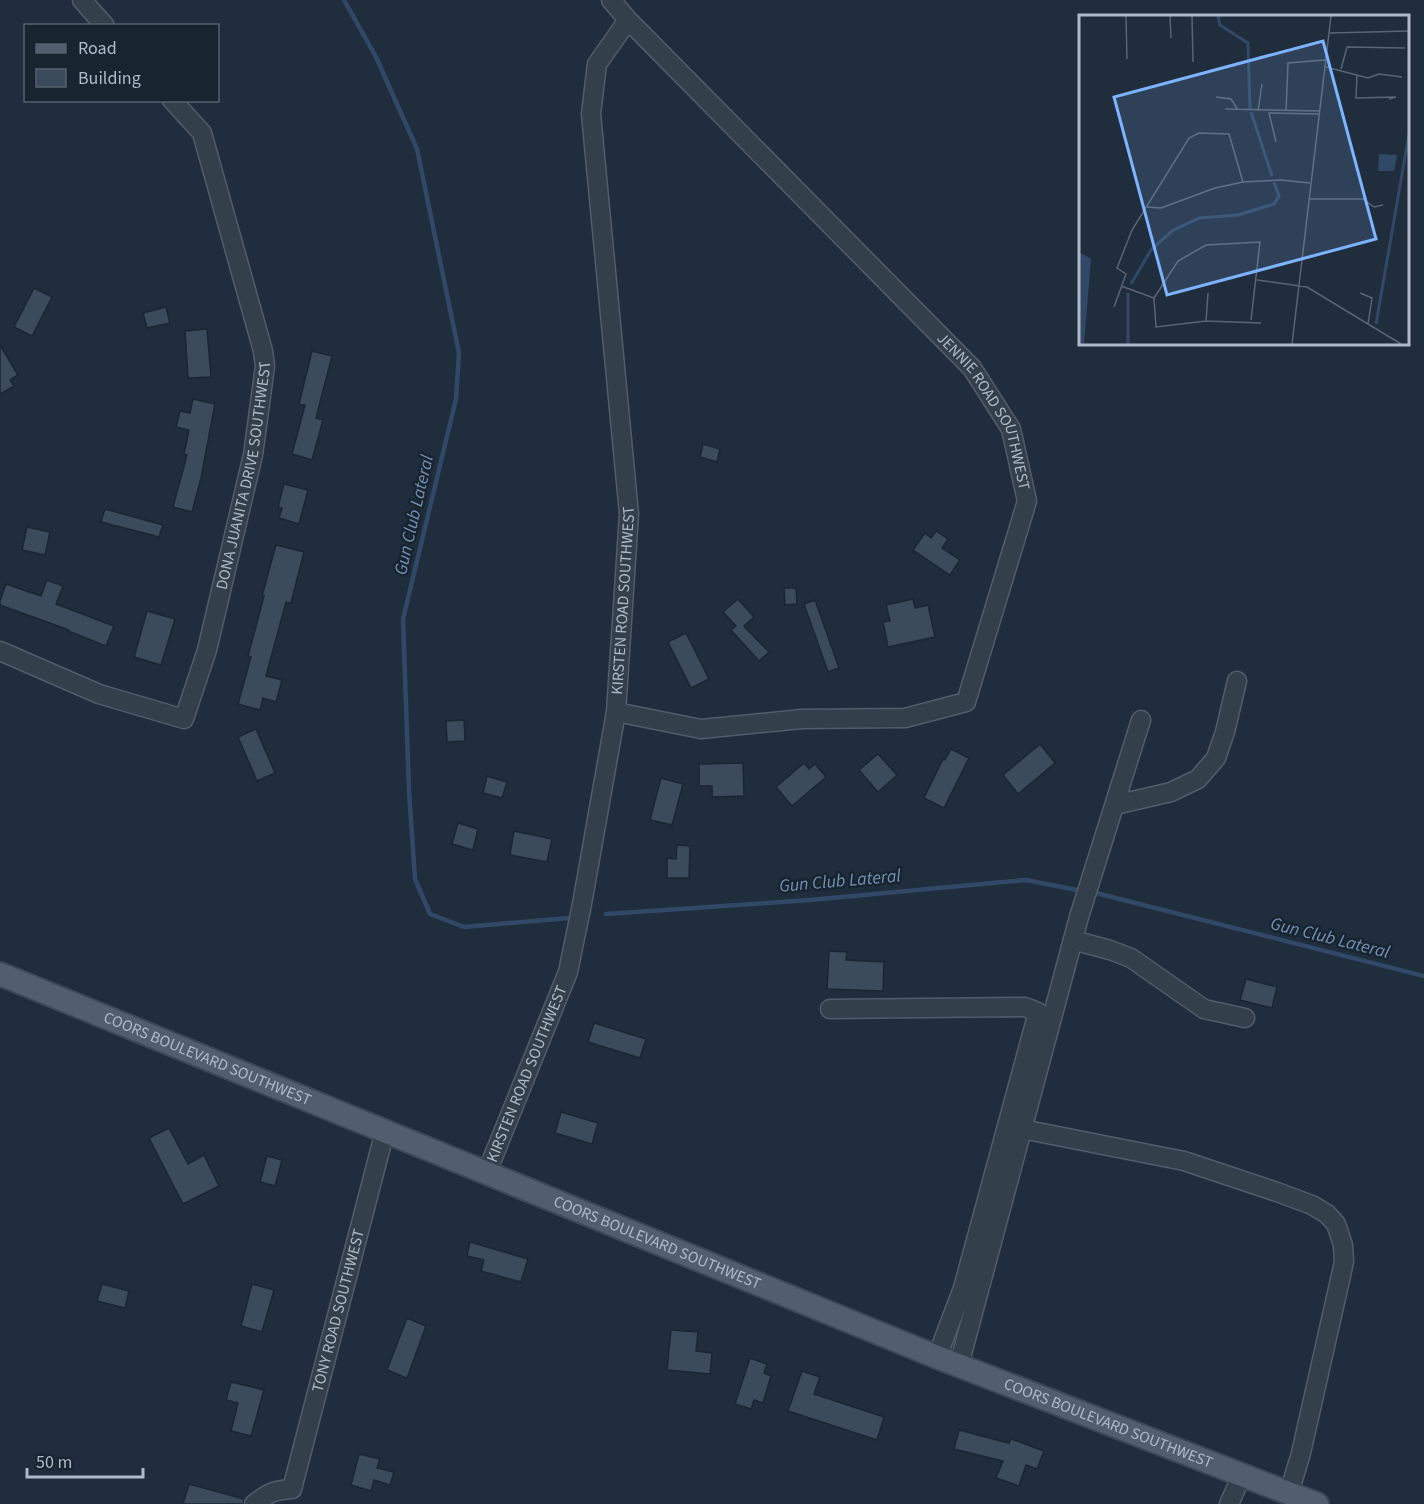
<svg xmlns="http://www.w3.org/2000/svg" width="1424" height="1504" font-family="'Source Sans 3',sans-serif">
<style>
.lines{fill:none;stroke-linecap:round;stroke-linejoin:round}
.stream{stroke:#314966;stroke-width:4.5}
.building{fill:#3b4b5c;stroke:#1b2633;stroke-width:1.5}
.minor-casing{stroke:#525c6a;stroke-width:21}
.major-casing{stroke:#3d4855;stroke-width:26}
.minor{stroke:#343f4c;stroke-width:18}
.major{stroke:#515e6d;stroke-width:22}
.labels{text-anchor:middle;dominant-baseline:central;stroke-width:5;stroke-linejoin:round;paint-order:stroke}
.street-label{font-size:16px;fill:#afb9c8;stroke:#192431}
.water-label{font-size:18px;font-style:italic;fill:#7491b3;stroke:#192431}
.inset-river{fill:none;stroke:#314966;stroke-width:3}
.inset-road{fill:none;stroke:#596574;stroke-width:1.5}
.view{fill:#7db4ff;fill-opacity:0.15;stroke:#7db4ff;stroke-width:3}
.inset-edge{fill:none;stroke:#afb9c8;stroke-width:3}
</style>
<rect width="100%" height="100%" fill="#202d3c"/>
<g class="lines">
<g class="stream">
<polyline points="344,0 376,57 417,149 459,353 456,399 403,619 409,791 415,879 430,914 464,927 569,918"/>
<polyline points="1092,892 1424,976"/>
<polyline points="606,914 810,900 1003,882 1026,880 1077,890"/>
</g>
</g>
<g class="building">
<polygon points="34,288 52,297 32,336 14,327"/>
<polygon points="166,307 170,323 147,328 143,313"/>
<polygon points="207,329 211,377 188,378 185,331"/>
<polygon points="0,345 18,375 10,380 14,386 0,394"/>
<polygon points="312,351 332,356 316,418 323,420 312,460 292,454 305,405 299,404"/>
<polygon points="193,399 215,404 201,478 192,512 173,507 187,455 184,454 189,430 176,427 180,411 190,413"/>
<polygon points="703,444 720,449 717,462 700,457"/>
<polygon points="284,484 308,490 299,524 279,518 282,508 278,507"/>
<polygon points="105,509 163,525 159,537 101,522"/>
<polygon points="27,527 50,532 45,555 22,550"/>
<polygon points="936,531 948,539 942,548 960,560 950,575 913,550 925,533 931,538"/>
<polygon points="276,545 304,552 291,603 286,602 266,676 282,680 276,702 263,698 260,710 238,704 251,657 248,656 264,596 262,596"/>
<polygon points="47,580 63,586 56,604 114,626 106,646 68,631 69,630 0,605 0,601 6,584 41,596"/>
<polygon points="784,588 796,588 797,604 785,605"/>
<polygon points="738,599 754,617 744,626 769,652 759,661 731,630 736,626 723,612"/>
<polygon points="913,599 915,608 928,605 935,637 888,647 883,622 890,621 886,605"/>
<polygon points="815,600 839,668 828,672 804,604"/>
<polygon points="147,611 175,619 161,665 134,657"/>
<polygon points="686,633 709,679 691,688 668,642"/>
<polygon points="464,720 465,741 447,742 446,721"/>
<polygon points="256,729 275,773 257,781 238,737"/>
<polygon points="1040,744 1055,763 1018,794 1003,775"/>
<polygon points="951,749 969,758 944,808 924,798 943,759 945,760"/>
<polygon points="878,754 897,775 878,792 859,770"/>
<polygon points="743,763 744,796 712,797 712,786 699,786 699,764"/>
<polygon points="804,763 809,769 815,764 826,777 792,806 776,787"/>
<polygon points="487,776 507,782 502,798 483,793"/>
<polygon points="661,778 683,784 672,825 650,820"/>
<polygon points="458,823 478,829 473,850 452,844"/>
<polygon points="514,831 552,839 547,862 510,855"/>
<polygon points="677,845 690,846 689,878 667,878 667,858 676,859"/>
<polygon points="829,951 847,952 846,960 884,962 883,991 827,989"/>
<polygon points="1246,979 1277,987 1272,1008 1240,1000"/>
<polygon points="594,1023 646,1039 640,1058 588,1042"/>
<polygon points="561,1112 598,1123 592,1144 555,1133"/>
<polygon points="169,1128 188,1164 204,1155 219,1186 183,1204 149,1138"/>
<polygon points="267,1156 282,1160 275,1186 260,1182"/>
<polygon points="470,1242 528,1259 521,1282 481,1271 484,1260 467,1256"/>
<polygon points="102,1284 129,1291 125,1308 97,1301"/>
<polygon points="252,1284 274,1290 262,1332 241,1326"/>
<polygon points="407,1318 426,1326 407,1378 387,1370"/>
<polygon points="671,1330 698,1332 696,1351 712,1353 710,1374 667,1370"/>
<polygon points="750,1358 767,1364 764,1373 771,1376 763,1403 754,1400 751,1409 735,1404"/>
<polygon points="802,1371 820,1377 814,1394 884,1417 877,1440 788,1411"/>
<polygon points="231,1382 264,1390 251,1436 231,1431 238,1403 226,1400"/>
<polygon points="959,1430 1009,1443 1011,1439 1044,1451 1037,1469 1026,1465 1019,1486 996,1478 1003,1461 954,1449"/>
<polygon points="359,1454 380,1459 377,1468 394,1472 390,1485 374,1480 371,1491 351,1485"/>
<polygon points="189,1484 244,1499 243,1504 183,1504"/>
</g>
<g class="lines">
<g class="minor-casing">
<g id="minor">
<polyline points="82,0 105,26"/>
<path id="s1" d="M611 0 628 20 972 368 1011 429 1027 501 966 702 905 718 802 719 701 729 616 712"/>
<path id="s2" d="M0 651 99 694 184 719 207 650 253 455 265 366 263 351 202 133 172 100"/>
<polyline points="1115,805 1171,792 1198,779 1216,758 1225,732 1237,681"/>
<polyline points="1073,940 1110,950 1131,958 1204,1009 1245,1018"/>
<polyline points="830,1009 1025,1007 1038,1012 963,1288 937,1357"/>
<polyline points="1022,1129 1184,1161 1277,1192 1312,1205 1327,1214 1336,1224 1343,1245 1344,1262 1301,1453 1289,1493"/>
<path id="s3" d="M487 1172 568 972 582 904 616 712 629 514 591 114 597 64 628 20"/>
<polyline points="959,1365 1079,917 1141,720"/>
<path id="s4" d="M254 1504C268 1493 274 1490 292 1489L385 1131"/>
<polyline points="1229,1504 1242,1475"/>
</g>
</g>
<g class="major-casing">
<g id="major">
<path id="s5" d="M0 974 937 1357 1317 1504"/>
</g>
</g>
<use href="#minor" class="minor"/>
<use href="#major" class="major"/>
</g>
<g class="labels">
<g class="street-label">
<text stroke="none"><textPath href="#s1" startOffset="560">JENNIE ROAD SOUTHWEST</textPath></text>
<text stroke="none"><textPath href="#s2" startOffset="448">DONA JUANITA DRIVE SOUTHWEST</textPath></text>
<text stroke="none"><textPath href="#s3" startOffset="592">KIRSTEN ROAD SOUTHWEST</textPath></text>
<text stroke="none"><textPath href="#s5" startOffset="224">COORS BOULEVARD SOUTHWEST</textPath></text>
<text stroke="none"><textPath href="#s3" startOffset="106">KIRSTEN ROAD SOUTHWEST</textPath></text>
<text stroke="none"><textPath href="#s5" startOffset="710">COORS BOULEVARD SOUTHWEST</textPath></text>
<text stroke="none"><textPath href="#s4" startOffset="226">TONY ROAD SOUTHWEST</textPath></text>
<text stroke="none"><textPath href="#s5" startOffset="1196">COORS BOULEVARD SOUTHWEST</textPath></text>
</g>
<g class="water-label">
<text transform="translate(414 515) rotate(-77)">Gun Club Lateral</text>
<text transform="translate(840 881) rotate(-5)">Gun Club Lateral</text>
<text transform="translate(1330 938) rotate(14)">Gun Club Lateral</text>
</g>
</g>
<g transform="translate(1079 15)">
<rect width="330" height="330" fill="#202d3c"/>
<path d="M300 139 318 140 315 156H299ZM0 237 12 244 5 329H0Z" fill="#314966"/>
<path class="inset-river" d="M139 1 141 10 169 28 171 95M172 97 193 161M52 269 72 235 93 216 120 203 159 200 195 189 200 181 195 167M49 278V329M297 309 330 119"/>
<path class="inset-road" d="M47 1 48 44M91 1 92 23M113 1 114 47M251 18 330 16M247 52 289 63 300 59 323 62M262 54 268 32 326 33M278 60 277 83 317 82 310 84M137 82 152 84 159 95M146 94 240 96M179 96 183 69M207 96 209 48 246 45M197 127 190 98 240 99M231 184H284L295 192 304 190M68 192 82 193 136 173 164 167 202 165 231 168M178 265 228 272 322 329M42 271 75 283M281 278 293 283 289 309M75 283 99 246 127 230 181 227 172 305M75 283 77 312 127 306 182 308M35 292 47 259 38 253 53 215 110 123 120 118 150 119 164 167M127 306 129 278M213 329 252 1"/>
<path class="view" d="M244 26 297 224 88 280 35 82Z"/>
<rect width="330" height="330" class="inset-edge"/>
</g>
<rect x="24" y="24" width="195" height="78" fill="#192431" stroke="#55606d" stroke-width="1.5"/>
<rect x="36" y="44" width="30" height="9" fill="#515e6d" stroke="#55606d" stroke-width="1.5"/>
<text x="78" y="54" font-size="18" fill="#afb9c8">Road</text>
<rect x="36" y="69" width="30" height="18" fill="#3b4b5c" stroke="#55606d" stroke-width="1.5"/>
<text x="78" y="84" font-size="18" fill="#afb9c8">Building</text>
<path d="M27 1468v9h116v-9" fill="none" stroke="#afb9c8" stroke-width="3"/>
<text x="36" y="1468" font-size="18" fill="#afb9c8" stroke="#192431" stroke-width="4.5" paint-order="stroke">50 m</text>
</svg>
